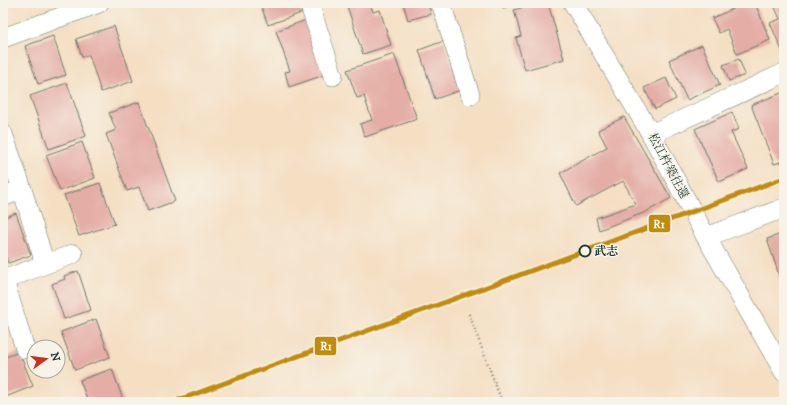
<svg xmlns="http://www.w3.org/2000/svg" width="787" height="405" font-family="'IM FELL DW Pica','Noto Serif JP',serif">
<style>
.building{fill:#e4ada6}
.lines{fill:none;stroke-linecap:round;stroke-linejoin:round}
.minor-casing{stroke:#6a7666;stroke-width:20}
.path{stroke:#6a7666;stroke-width:2.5;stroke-dasharray:1 3;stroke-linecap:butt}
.minor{stroke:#fff;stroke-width:19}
.rail-1-casing{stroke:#f7f3e8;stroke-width:8}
.rail-1{stroke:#c18c0d;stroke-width:5}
.stop-dot{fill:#f7f3e8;stroke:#1f3d34;stroke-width:2}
.labels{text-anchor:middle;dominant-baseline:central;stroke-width:3;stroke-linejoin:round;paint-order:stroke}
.street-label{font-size:12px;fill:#1f3d34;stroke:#f7f3e8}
.stop-label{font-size:12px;font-weight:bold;fill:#1f3d34;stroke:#f7f3e8;text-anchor:start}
.line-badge{stroke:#f7f3e8;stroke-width:1.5}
.badge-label{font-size:11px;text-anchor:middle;font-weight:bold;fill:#fff}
</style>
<rect width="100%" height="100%" fill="#f7f3e8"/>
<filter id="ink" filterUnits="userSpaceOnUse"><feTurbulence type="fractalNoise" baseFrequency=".025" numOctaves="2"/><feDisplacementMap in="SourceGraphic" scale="8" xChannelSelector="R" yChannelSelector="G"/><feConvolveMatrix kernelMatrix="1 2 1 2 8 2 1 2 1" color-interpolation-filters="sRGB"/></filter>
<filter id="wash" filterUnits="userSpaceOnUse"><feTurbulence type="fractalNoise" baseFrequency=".012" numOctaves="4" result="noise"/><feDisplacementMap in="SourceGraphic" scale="16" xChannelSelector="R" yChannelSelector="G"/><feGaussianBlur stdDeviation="0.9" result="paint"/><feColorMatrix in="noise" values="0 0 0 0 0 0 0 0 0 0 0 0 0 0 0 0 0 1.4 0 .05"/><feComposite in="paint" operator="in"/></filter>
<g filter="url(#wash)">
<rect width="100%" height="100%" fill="#f4dfc3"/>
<g id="blocks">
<g class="building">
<polygon points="260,3 301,3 304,12 268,25"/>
<polygon points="346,3 370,3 373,12 380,10 391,45 363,54"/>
<polygon points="403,3 428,3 431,14 408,20"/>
<polygon points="502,3 519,3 503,8"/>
<polygon points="537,3 548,3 564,59 525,70 516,38 521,36 514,10"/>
<polygon points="747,3 755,3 770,40 737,54 727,29 719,33 712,18"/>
<polygon points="773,3 784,3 784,55 770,23 780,19"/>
<polygon points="306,20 324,75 289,87 285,72 290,71 276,31"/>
<polygon points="114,26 133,81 101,92 89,55 82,57 76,39"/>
<polygon points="53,36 66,75 38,84 25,46"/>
<polygon points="444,41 461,90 435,99 419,50"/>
<polygon points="702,45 720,85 687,100 669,60"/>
<polygon points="394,54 417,119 365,137 360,124 372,120 364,96 357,98 347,70"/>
<polygon points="739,59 745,75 729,81 723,65"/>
<polygon points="666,78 676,99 655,109 644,88"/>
<polygon points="67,83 86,136 49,149 30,96"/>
<polygon points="784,92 784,161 774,164 751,105"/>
<polygon points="139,102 175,201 148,211 139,187 127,191 106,134 116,130 109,113"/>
<polygon points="732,112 739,129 731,132 748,169 719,182 695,129"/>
<polygon points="624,117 671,198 646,212 599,230 596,218 636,204 623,181 576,206 560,173 607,147 598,130"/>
<polygon points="82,142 95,178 60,191 46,155"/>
<polygon points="3,168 8,180 3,182"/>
<polygon points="100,183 115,224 79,236 64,195"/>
<polygon points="16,213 31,255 8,263 3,250 3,218"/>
<polygon points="784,233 784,290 767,239"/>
<polygon points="78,271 91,310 64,319 52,284 65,279 64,276"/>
<polygon points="96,319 110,357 75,370 61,332"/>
<polygon points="19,352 33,386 3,398 3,358"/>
<polygon points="112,369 124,402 88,402 80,380"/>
</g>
</g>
</g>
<g filter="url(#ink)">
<use href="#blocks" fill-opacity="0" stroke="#6a7666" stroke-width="1"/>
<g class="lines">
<g class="minor-casing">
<g id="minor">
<polyline points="309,3 333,76"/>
<polyline points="441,3 470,95"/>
<polyline points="573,3 651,134 706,237 784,372"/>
<polyline points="3,38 99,3"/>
<polyline points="3,134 22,189 45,264"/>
<polyline points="651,134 784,73"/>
<polyline points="3,197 22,189"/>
<polyline points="706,237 784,208"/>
<polyline points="3,280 73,254"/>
<polyline points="4,280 25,349"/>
</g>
</g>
<polyline class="path" points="469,314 502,402"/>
<use href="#minor" class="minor"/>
<g class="rail-1-casing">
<polyline id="rail-1" points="173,402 784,178"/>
</g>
<use href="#rail-1" class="rail-1"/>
</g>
</g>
<circle class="stop-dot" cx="585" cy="251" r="5.5"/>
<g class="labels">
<g class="street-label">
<text transform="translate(668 166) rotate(62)">松江杵築往還</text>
</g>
<g class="stop-label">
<text x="594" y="251">武志</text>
</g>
</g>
<g class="line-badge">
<rect x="648" y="214" width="23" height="19" rx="4" fill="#c18c0d"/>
<rect x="314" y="336" width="23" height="20" rx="4" fill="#c18c0d"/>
</g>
<g class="badge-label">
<text x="659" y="228">R1</text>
<text x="326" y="350">R1</text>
</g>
<rect width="787" height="405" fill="none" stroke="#f7f3e8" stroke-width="16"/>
<g transform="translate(46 359) rotate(76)"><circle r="19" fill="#f7f3e8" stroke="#a1aaa0"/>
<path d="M0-3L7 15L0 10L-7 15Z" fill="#c8321e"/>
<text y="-6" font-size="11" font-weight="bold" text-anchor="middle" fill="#1f3d34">N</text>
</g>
</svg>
